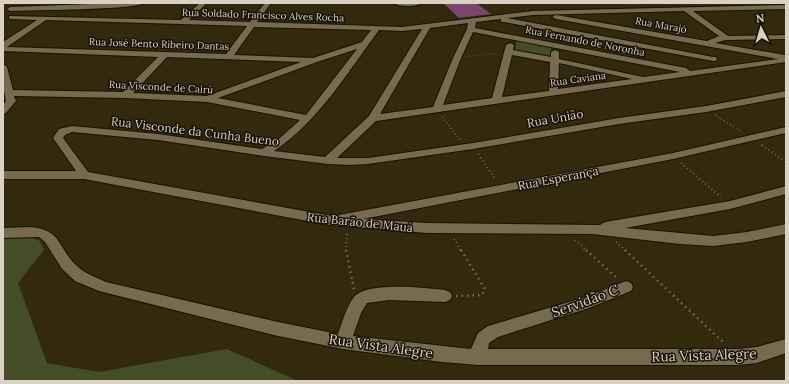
<svg xmlns="http://www.w3.org/2000/svg" width="789" height="384" font-family="Lora,serif">
<style>
.green{fill:#444d28}
.building{fill:#7b456f}
.lines{fill:none;stroke-linecap:round;stroke-linejoin:round}
.minor-casing{stroke:#1b1100;stroke-width:2}
.path-far3{stroke:#746b54;stroke-width:1;stroke-dasharray:0.5 2;stroke-linecap:butt}
.path-far2{stroke:#746b54;stroke-width:1.5;stroke-dasharray:1 2.5;stroke-linecap:butt}
.path-far1{stroke:#746b54;stroke-width:2;stroke-dasharray:1 3;stroke-linecap:butt}
.path{stroke:#746b54;stroke-width:2.5;stroke-dasharray:1.5 4;stroke-linecap:butt}
.minor{fill:#766b4e;fill-rule:evenodd}
.labels{text-anchor:middle;dominant-baseline:central;stroke-width:3;stroke-linejoin:round;paint-order:stroke}
.far-street-label{font-size:10px;fill:#d9d2c3;stroke:#171207}
.street-label{font-size:12px;fill:#d9d2c3;stroke:#171207}
.near-street-label{font-size:14px;fill:#d9d2c3;stroke:#171207}
</style>
<rect width="100%" height="100%" fill="#33290d"/>
<g class="green">
<polygon points="517,40 551,46 551,56 515,50"/>
<polygon points="3,237 31,237 40,241 44,250 18,283 47,363 99,372 227,349 298,381 3,381"/>
</g>
<polygon class="building" points="443,3 476,3 491,14 459,18"/>
<g class="lines">
<g class="minor-casing">
<g id="minor">
<path d="M121 3H144C136 10 29 10 10 11L7 9 10 7Z"/>
<path d="M200 3H207L189 20 250 22 265 3H271L257 22 402 27 533 11 786 5V9L693 11 728 36 786 35V39L726 40 715 43 785 55 786 62 376 121 337 158H368L473 143 619 118 706 106 786 91V97L706 112 619 124 473 149 368 164 350 165 328 164 264 156 158 140 72 132 65 135 63 138 88 172 338 217 339 215 344 214 673 153 786 127V133L673 159 363 219 427 223 600 225 605 222 730 201 786 186V194L730 209 625 228 713 236 747 232 786 224V234L747 242 713 246 680 244 592 234 427 233 329 225 84 179H3V171H76L53 138 59 129 72 126 158 134 262 149 280 138 300 120 207 102 125 98 14 96 16 101 6 113 3 114V105L6 101 3 86V64L7 67 13 90 123 92 158 57 3 51V42L37 20 11 19 9 18V16L181 20ZM684 11 719 36 707 41 556 15 552 17 556 19 778 59 690 71 686 68 475 28 476 22 501 19V22H504L713 61H716L717 59 716 57H713L507 18 533 15ZM46 20 247 26 226 54 7 47ZM468 23 467 29 453 58 433 107 380 114 430 28ZM254 27 371 30 362 42 313 58 234 55ZM422 29 369 116 325 157 274 151C318 122 348 72 379 30L402 31ZM473 32 680 72 643 77 559 59V52L555 50 551 52V57L513 50 514 45 510 43 506 45 492 98 443 105 461 58ZM357 49 306 115 218 98 317 62ZM512 55 550 62 549 91 502 97ZM167 57 301 62 207 96 133 93ZM559 63 632 79 558 89Z"/>
<path d="M393 3H422C417 7 398 7 393 3Z"/>
<path d="M30 227C59 230 56 241 72 261 81 272 93 276 106 282L278 322 338 334C342 323 348 302 356 295 372 282 425 288 445 290L450 292 452 296 450 300 445 302 389 300 367 303 361 313 353 336 471 349 478 333 488 326 586 297 626 281 631 283 633 287 631 291 589 308 498 337 489 343 488 349H738L757 347 786 339V353L757 363 738 365H479L442 362 343 349 278 336 99 291 75 281 62 269 45 242 39 237 3 238V228Z"/>
</g>
</g>
<polyline class="path-far3" points="466,57 498,53"/>
<g class="path-far2">
<polyline points="715,115 742,132"/>
<polyline points="442,117 460,140"/>
<polyline points="761,145 763,146"/>
</g>
<g class="path-far1">
<polyline points="762,145 786,162"/>
<polyline points="478,154 496,180"/>
<polyline points="681,163 721,197"/>
<polyline points="454,239 461,251"/>
<polyline points="575,240 587,251"/>
<polyline points="616,242 626,251"/>
<polyline points="346,251 347,232"/>
</g>
<g class="path">
<polyline points="346,250 354,290"/>
<polyline points="586,250 618,279"/>
<polyline points="625,250 724,343"/>
<polyline points="456,296 482,295 485,289 461,250"/>
</g>
<use href="#minor" class="minor"/>
</g>
<g class="labels">
<g class="far-street-label">
<text transform="translate(263 15) rotate(2)">Rua Soldado Francisco Alves Rocha</text>
<text transform="translate(661 25) rotate(10)">Rua Marajó</text>
<text transform="translate(585 41) rotate(11)">Rua Fernando de Noronha</text>
<text transform="translate(159 44) rotate(2)">Rua José Bento Ribeiro Dantas</text>
<text transform="translate(578 79) rotate(-8)">Rua Caviana</text>
<text transform="translate(161 87) rotate(3)">Rua Visconde de Cairú</text>
</g>
<g class="street-label">
<text transform="translate(555 118) rotate(-10)">Rua União</text>
<text transform="translate(195 131) rotate(7)">Rua Visconde da Cunha Bueno</text>
<text transform="translate(558 178) rotate(-11)">Rua Esperança</text>
<text transform="translate(360 222) rotate(6)">Rua Barão de Mauá</text>
</g>
<g class="near-street-label">
<text transform="translate(585 301) rotate(-20)">Servidão C</text>
<text transform="translate(381 346) rotate(8)">Rua Vista Alegre</text>
<text transform="translate(704 355) rotate(-2)">Rua Vista Alegre</text>
</g>
</g>
<rect width="789" height="384" fill="none" stroke="#d9d2c3" stroke-width="8"/>
<g transform="translate(761 28) rotate(355)" stroke="#171207" stroke-width="3" paint-order="stroke">
<path d="M0-3L7 15L0 10L-7 15Z" fill="#d9d2c3"/>
<text y="-6" font-size="11" font-weight="bold" text-anchor="middle" fill="#d9d2c3">N</text>
</g>
</svg>
